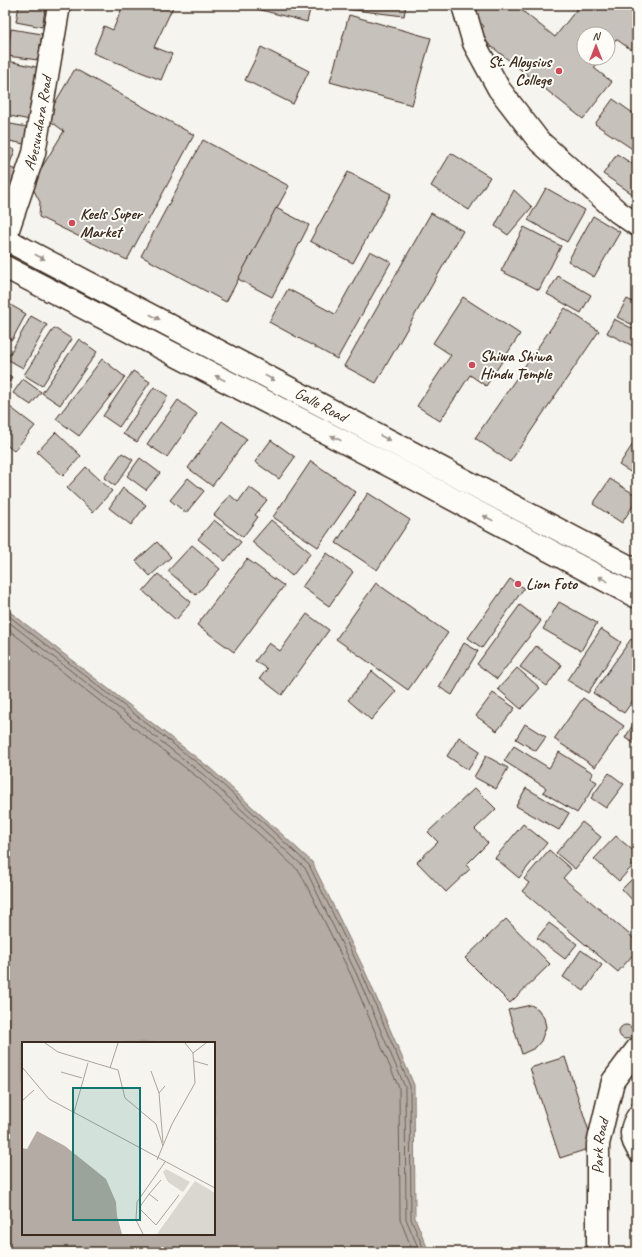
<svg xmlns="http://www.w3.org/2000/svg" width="642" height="1257" font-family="Caveat,sans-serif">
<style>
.water{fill:#b4aca4;stroke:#84786e;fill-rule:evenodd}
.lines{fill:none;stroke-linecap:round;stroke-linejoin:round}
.shore{stroke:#6b5e54;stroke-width:1}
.building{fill:#c7c1bb;stroke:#3b2a1e}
.service-casing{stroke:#3b2a1e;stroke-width:15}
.minor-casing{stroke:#3b2a1e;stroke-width:25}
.trunk-casing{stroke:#3b2a1e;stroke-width:25}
.service{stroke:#fdfcf7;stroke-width:12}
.minor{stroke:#fdfcf7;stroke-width:22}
.trunk{stroke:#fdfcf7;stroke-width:22}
.oneway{fill:#9c938a}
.poi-dot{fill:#d1495b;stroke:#fdfcf7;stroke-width:1.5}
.labels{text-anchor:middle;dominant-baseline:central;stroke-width:4;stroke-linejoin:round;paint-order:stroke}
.poi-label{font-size:16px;font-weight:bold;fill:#3b2a1e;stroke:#fdfcf7;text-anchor:start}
.street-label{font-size:16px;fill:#3b2a1e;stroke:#fdfcf7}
.inset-road{fill:none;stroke:#aba39b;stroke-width:1}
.view{fill:#0f766e;fill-opacity:0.15;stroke:#0f766e;stroke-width:2}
.inset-edge{fill:none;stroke:#3b2a1e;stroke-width:2}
</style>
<rect width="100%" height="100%" fill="#f5f4ee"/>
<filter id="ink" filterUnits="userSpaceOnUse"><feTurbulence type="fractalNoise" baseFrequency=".025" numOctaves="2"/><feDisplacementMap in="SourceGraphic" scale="8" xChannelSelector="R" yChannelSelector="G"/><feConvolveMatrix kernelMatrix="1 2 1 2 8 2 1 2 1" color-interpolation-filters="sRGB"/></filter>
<g filter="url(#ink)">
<path class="water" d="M5 608 211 769 312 862 364 969 414 1085 415 1218 429 1252H5ZM23 1043H214V1234H23Z"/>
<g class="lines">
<g class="shore">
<polyline points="5,613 209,772 309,865 361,971 410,1086 411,1219 425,1252"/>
<polyline points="5,619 205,776 305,868 356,973 405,1087 406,1219 420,1252"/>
<polyline points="5,627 201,780 300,872 351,975 399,1088 400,1219 413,1252"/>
</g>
</g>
<g class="building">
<polygon points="19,5 46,5 42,27 16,22"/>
<polygon points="116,5 174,5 154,47 172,54 161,80 93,53 104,26 113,30 122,8"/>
<polygon points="242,5 311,5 307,22"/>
<polygon points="337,5 406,5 404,16 337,8"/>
<polygon points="479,5 515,5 555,37 580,5 637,5 637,54 616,39 608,50 608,34 584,34 584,58 601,58 594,68 612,82 583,119 477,35 484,26 470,15"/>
<polygon points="349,15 431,38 412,105 330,82"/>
<polygon points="11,29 42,34 38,60 7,56"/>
<polygon points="261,47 309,71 293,104 245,80"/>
<polygon points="8,61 41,68 30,120 5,115 5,74"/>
<polygon points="75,69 194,135 127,260 39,217 40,202 31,185 64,131 46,118"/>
<polygon points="613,99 637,116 637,152 595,124"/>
<polygon points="5,123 33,128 29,145 5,140"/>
<polygon points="203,140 289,186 226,302 141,256"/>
<polygon points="5,146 15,150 10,163 5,161"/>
<polygon points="451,153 490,177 469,210 431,186"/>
<polygon points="617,154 637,167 637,197 603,174"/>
<polygon points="5,166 19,171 13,188 5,185"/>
<polygon points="348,172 391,194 353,263 310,241"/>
<polygon points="546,188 585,210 567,242 528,220"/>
<polygon points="514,190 532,207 508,235 495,226"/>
<polygon points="276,208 309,225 272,297 238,279"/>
<polygon points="431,213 463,231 376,383 344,366"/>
<polygon points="593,216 620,232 594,277 568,261"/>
<polygon points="524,227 561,246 539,290 501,271"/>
<polygon points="370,251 391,262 337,359 269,322 288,289 335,314"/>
<polygon points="558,276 591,295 581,313 547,294"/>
<polygon points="463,297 520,334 486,386 470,375 440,421 417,406 451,355 433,343"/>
<polygon points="627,299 637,304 637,327 617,317"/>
<polygon points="9,304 26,314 12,340 5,336 5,312"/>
<polygon points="565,308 599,331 510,462 475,438"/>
<polygon points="31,316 47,325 23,368 7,359"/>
<polygon points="614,319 637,331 637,348 607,333"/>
<polygon points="54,328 72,339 42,386 24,375"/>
<polygon points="79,339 97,352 60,405 42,393"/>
<polygon points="102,359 125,377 79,436 56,419"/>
<polygon points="133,371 150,382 119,427 103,416"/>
<polygon points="5,373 12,377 5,388"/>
<polygon points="23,379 41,392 31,405 13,393"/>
<polygon points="154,387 168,396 137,442 123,434"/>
<polygon points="178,400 197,414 167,457 147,444"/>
<polygon points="10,407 35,426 14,451 5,444 5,413"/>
<polygon points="222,421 247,439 212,486 188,468"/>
<polygon points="56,432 81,456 63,476 37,452"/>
<polygon points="637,438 637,476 619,465"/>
<polygon points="271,440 295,457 279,479 255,462"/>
<polygon points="122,453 133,460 115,486 104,478"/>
<polygon points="140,458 160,473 146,490 127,476"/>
<polygon points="311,461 356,492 318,547 273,517"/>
<polygon points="86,467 112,491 93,512 67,488"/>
<polygon points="188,478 204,491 186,513 170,500"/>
<polygon points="610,479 637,496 637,499 622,523 593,504"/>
<polygon points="249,487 267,500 255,515 258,517 243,537 214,515 230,495 238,502"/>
<polygon points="123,488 146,505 131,525 109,508"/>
<polygon points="368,493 410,520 377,570 336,543"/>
<polygon points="214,520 241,542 225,561 198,539"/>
<polygon points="271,520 311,553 292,576 252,542"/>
<polygon points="157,542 171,557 150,576 136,561"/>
<polygon points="192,545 220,569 196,595 168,571"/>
<polygon points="327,553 353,572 329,606 302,587"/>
<polygon points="247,559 284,586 234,652 197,625"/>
<polygon points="158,574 191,602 176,620 143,591"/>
<polygon points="510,579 524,588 482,648 468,638"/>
<polygon points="376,583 448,633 408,690 336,639"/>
<polygon points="559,602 597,623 581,651 543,629"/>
<polygon points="520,605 541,621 497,679 477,664"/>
<polygon points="307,614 329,630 282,695 260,678 267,669 255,661 269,643 280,651"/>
<polygon points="601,629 621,642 588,693 567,680"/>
<polygon points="631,639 637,643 637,695 624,713 593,693"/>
<polygon points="464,643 478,651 452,695 439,687"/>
<polygon points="536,646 562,665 547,686 520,667"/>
<polygon points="517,668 540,688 521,709 498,689"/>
<polygon points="372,671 396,691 371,720 348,700"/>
<polygon points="493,693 515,708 497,731 476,716"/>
<polygon points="583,698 624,726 595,767 554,739"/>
<polygon points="637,718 637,745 625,738"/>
<polygon points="525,724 546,737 536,751 516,739"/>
<polygon points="459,737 480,751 468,770 447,756"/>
<polygon points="514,746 549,768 559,752 593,773 590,778 597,782 577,813 543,792 546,788 504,761"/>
<polygon points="486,756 508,768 496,789 474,777"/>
<polygon points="609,773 624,784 606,808 591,798"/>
<polygon points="475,788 496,809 475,829 488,843 466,865 470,869 446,892 417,862 438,842 428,832"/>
<polygon points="526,788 569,813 559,830 516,806"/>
<polygon points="582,822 601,837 575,869 556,853"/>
<polygon points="523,824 547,843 519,878 495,858"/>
<polygon points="616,836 637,854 637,861 619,881 594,859"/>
<polygon points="549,850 571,869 563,878 637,941 637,950 618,972 522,891 529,883 524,879"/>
<polygon points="637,874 637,905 622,889"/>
<polygon points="506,919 550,964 510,1003 465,958"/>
<polygon points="549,923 577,944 565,959 537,938"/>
<polygon points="581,950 602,965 584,991 563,977"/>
<polygon points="531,1005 538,1009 544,1018 546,1027 541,1041 535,1048 522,1054 508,1010"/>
<circle cx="626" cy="1032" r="7"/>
<polygon points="565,1057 594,1147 560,1158 530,1068"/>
</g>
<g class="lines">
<g class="service-casing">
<path id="service" d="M637 1109C623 1127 624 1139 637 1157"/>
</g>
<g class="minor-casing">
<g id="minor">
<polyline points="463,5 474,43 499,89 539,141 618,212 637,225"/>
<path id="s1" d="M5 238 34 153 59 5"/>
<path id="s2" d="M598 1252V1144L613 1081 637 1049"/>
</g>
</g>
<g class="trunk-casing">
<g id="trunk">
<path id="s3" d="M5 239 637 571"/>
<polyline points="5,267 402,472 637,597"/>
</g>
</g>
<use href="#service" class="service"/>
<use href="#minor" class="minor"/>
<use href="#trunk" class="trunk"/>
</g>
<defs><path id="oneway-solid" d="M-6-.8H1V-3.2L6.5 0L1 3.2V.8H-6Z"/></defs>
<g class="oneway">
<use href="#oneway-solid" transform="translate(40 257) rotate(28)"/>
<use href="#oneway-solid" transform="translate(155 317) rotate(28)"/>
<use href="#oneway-solid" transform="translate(220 378) rotate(-153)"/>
<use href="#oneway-solid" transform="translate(270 378) rotate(28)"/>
<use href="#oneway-solid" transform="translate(336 438) rotate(-153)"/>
<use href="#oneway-solid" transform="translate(385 438) rotate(28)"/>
<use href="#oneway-solid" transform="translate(488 518) rotate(-152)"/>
<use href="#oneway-solid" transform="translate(603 579) rotate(-152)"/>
</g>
</g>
<g class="poi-dot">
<circle cx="559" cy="71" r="4"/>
<circle cx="72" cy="223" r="4"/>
<circle cx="472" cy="365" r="4"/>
<circle cx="518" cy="584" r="4"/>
</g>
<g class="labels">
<g class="poi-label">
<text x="551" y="62" text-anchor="end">St. Aloysius<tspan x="551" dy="18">College</tspan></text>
<text x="80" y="214">Keels Super<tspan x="80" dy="18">Market</tspan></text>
<text x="480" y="356">Shiwa Shiwa<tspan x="480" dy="18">Hindu Temple</tspan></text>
<text x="526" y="584">Lion Foto</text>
</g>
<g class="street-label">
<text stroke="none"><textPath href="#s1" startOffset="120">Abesundara Road</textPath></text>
<text stroke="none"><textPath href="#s3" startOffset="357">Galle Road</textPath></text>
<text stroke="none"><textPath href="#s2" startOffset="106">Park Road</textPath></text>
</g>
</g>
<g transform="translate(22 1042)">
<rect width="193" height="193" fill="#f5f4ee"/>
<path d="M144 127 168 140 161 150 146 140 141 130ZM173 139 193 151V192H135Z" fill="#dad6d0"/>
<path d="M15 89 43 104 84 137 94 160 95 174 100 192H0V106L5 107Z" fill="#b4aca4"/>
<path class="inset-road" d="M23 1 36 10 96 28 103 56 134 82 141 104M171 11 184 1M172 19 186 23M0 25 27 57 193 146M88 26 96 1M129 29 137 51 143 44M39 30 60 36M137 51 141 101M0 59 12 48M51 74 66 21M135 118 150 82 173 41 171 11 163 1M127 152 117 166 134 183 157 153M136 159 127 152 139 138M121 192 114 178 115 160 143 120"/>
<path class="view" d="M51 46H118V178H51Z"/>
<rect width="193" height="193" class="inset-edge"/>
</g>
<rect width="642" height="1257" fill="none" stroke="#fdfcf7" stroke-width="20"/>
<rect x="10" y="10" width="622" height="1237" fill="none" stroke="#3b2a1e" stroke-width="1.5" filter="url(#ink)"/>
<g transform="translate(596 46)"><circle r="19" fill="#fdfcf7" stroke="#afa8a0"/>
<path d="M0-3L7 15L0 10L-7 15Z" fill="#d1495b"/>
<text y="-6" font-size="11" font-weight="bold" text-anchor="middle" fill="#3b2a1e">N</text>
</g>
</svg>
